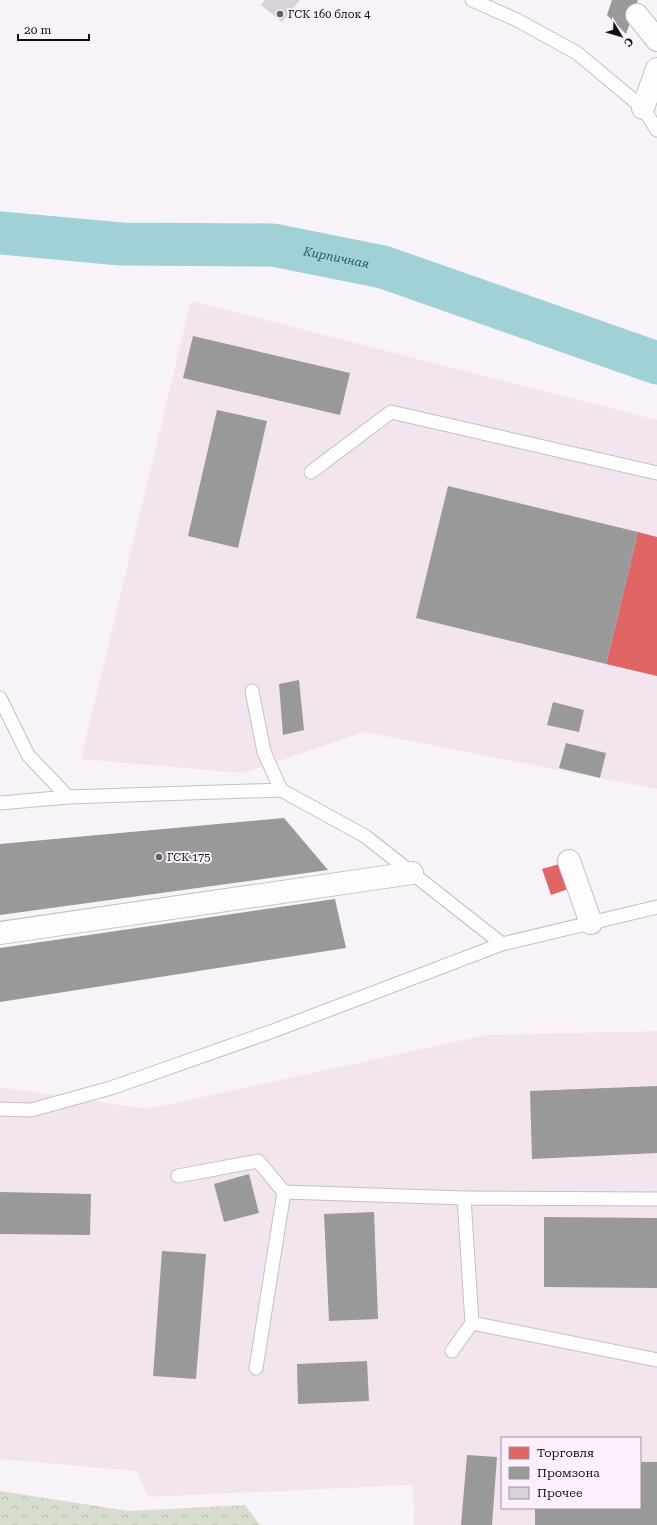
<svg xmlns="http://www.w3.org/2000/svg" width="657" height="1525" font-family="'Roboto Serif',serif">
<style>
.industrial{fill:#f3e5f0;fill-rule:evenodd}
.forest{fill:url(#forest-crowns)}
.shops{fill:#e06666}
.industry{fill:#999}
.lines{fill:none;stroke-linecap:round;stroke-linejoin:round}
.river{stroke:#9fd1d7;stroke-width:43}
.building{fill:#d8d2d9}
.service-casing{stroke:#c5bfc6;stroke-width:15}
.minor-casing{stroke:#c5bfc6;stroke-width:24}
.service{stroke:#fefdfe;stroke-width:13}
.minor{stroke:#fefdfe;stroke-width:22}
.poi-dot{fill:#635d64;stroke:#fbeffc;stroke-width:1.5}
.labels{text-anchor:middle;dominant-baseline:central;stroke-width:4;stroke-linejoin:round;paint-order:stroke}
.poi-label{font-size:11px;fill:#130d14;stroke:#fbeffc;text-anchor:start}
.water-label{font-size:12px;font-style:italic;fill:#205e62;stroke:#fbeffc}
</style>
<defs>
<pattern id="forest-crowns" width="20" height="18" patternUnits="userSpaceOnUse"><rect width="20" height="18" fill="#d8decf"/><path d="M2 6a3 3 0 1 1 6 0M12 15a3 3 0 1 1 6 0" fill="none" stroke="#b8bdb1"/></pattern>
</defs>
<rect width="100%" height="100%" fill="#f8f2f9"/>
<g class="industrial">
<polygon points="191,301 657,420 657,789 364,732 244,773 81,759"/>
<path d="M657 1031V1525H414L413 1485 148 1497 137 1471 0 1459V1087L147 1109 486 1035ZM502 1438H640V1508H502Z"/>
</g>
<polygon class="forest" points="0,1491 129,1511 245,1505 260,1525 0,1525"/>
<g class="shops">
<polygon points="638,532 657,537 657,676 606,664"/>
<polygon points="563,863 571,888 551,895 542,869"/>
</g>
<g class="industry">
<polygon points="612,0 638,0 626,34 607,15"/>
<polygon points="193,336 350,373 340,415 183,378"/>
<polygon points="217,410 267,421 238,548 188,536"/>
<polygon points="448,486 638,532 606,664 416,618"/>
<polygon points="299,680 304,730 283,735 279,684"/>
<polygon points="553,702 584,710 579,732 547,725"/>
<polygon points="566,743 606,753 600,778 559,768"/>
<polygon points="284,818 328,870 0,915 0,844"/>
<polygon points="335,899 346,948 0,1002 0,948"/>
<polygon points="657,1086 657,1153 532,1159 530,1091"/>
<polygon points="249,1174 259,1213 224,1222 214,1184"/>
<polygon points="0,1192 91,1194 90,1235 0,1234"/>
<polygon points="374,1212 378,1319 329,1321 324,1214"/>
<polygon points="544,1217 657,1218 657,1288 544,1287"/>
<polygon points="162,1251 206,1254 196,1379 153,1376"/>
<polygon points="367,1361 369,1401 298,1404 297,1364"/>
<polygon points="467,1455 497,1457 492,1525 461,1525"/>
<polygon points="640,1462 657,1462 657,1525 535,1525 535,1508 640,1508"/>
</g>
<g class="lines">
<path class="river" id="s1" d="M0 233 121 244 273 245 383 267 657 363"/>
</g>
<polygon class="building" points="265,0 300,0 282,22 261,5"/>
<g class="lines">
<g class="service-casing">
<g id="service">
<polyline points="472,0 517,20 577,53 643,108 657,130"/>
<polyline points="311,472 391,412 657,473"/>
<polyline points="252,691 264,752 281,790"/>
<polyline points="0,698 28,755 68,797"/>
<polyline points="0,803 68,797 281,790 365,836 502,944"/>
<polyline points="0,1109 31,1110 111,1088 273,1031 502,944 657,907"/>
<polyline points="178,1176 258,1161 284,1192"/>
<polyline points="657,1199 464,1198 472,1323 657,1360"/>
<polyline points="452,1351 472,1323"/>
<polyline points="256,1368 284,1192 464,1198"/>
</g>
</g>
<g class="minor-casing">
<g id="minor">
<polyline points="637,15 657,40"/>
<polyline points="643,108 657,69"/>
<polyline points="569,861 591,923"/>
<polyline points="0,933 412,873"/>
</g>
</g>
<use href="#service" class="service"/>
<use href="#minor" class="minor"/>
</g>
<g class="poi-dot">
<circle cx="280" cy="14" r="4"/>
<circle cx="159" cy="857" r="4"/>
</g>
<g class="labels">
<g class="poi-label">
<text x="288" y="14">ГСК 160 блок 4</text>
<text x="167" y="857">ГСК 175</text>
</g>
<g class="water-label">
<text stroke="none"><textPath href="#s1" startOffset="338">Кирпичная</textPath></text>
</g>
</g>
<rect x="501" y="1437" width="140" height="72" fill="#fbeffc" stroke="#9e959f"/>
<rect x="509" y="1447" width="20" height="12" fill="#e06666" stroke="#9e959f"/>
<text x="537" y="1457" font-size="12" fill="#130d14">Торговля</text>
<rect x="509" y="1467" width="20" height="12" fill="#999999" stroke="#9e959f"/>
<text x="537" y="1477" font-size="12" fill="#130d14">Промзона</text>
<rect x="509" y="1487" width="20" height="12" fill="#d8d2d9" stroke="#9e959f"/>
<text x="537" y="1497" font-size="12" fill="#130d14">Прочее</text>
<g transform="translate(621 36) rotate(128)" stroke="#fbeffc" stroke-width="3" paint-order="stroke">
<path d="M0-3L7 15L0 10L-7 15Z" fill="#130d14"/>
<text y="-6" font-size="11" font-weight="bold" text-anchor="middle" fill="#130d14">С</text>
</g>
<path d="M18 34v6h71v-6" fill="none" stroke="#130d14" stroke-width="2"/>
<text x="24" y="34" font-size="12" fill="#130d14" stroke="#fbeffc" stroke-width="3" paint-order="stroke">20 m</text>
</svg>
